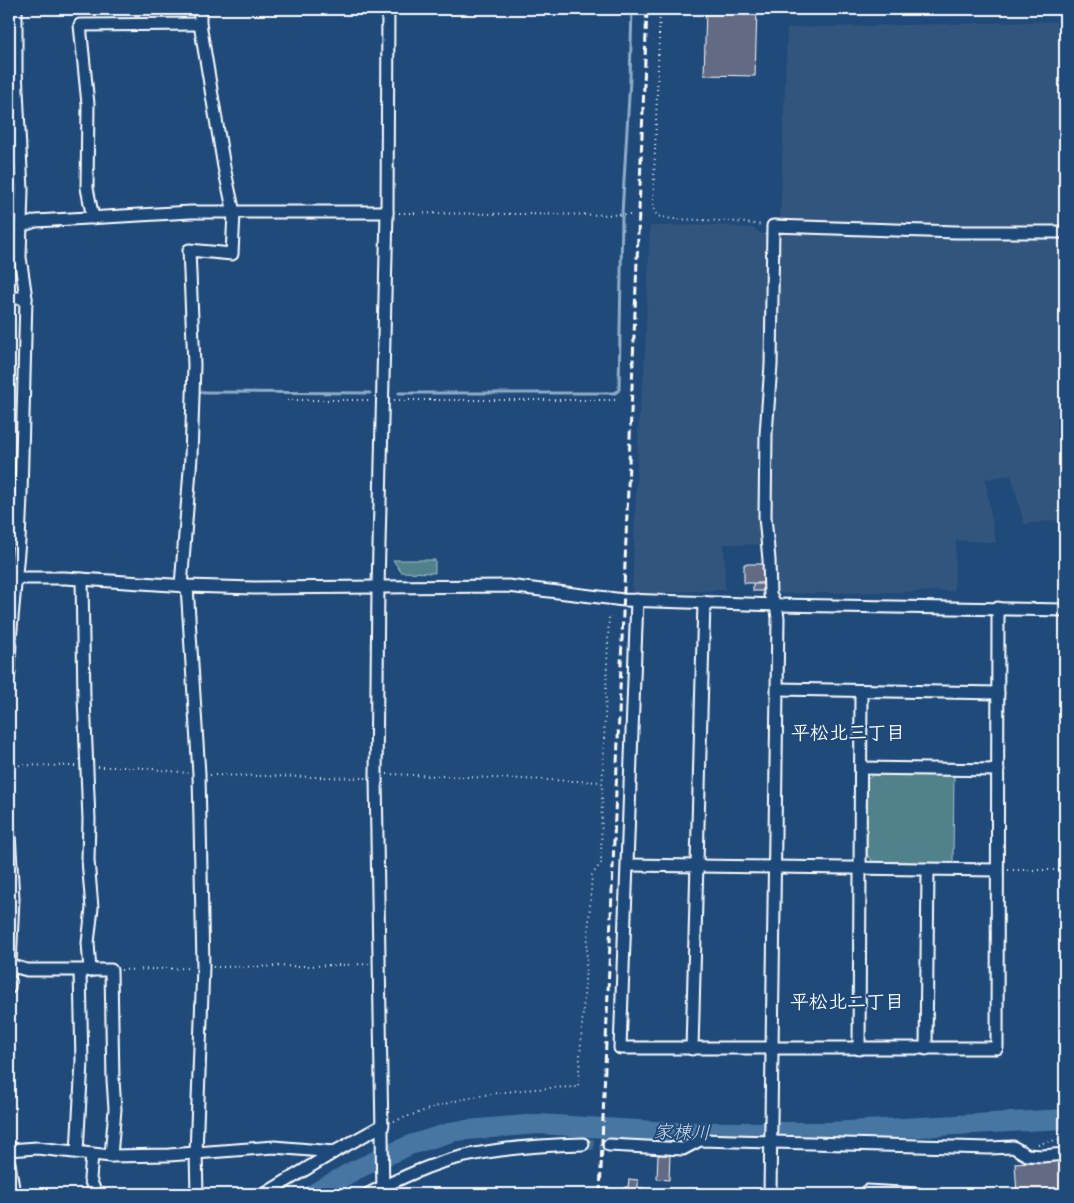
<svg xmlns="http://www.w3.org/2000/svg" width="1074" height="1203" font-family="Mali,'Klee One',sans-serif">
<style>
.built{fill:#33547d}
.green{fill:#51818b;stroke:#a8c0c5}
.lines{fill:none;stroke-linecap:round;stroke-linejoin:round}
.stream{stroke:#90adc8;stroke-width:3}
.river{stroke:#4676a3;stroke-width:20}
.building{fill:#626a84;stroke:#fff}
.minor-tunnel{stroke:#41658e;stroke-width:11;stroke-dasharray:11 5.5;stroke-linecap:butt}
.minor-casing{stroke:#fff;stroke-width:15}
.path{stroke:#fff;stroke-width:2;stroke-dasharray:1 4;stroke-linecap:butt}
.minor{stroke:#1f4a7a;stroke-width:11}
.rail{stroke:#fff;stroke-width:3;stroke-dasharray:8 4;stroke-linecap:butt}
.labels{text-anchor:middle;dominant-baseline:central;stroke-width:4;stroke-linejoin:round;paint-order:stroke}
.neighbourhood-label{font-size:19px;font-weight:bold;fill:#fff;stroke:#1f4a7a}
.water-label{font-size:19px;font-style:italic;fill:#d1dde8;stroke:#1f4a7a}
</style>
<rect width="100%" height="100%" fill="#1f4a7a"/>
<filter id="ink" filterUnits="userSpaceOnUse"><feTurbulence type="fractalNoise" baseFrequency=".02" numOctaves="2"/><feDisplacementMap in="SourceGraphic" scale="10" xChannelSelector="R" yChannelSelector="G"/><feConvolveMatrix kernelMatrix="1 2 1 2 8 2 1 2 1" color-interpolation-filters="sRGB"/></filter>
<g filter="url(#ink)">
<g class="built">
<polygon points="1065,21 1065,519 1024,524 1011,475 985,479 996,543 956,540 954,591 778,594 768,518 769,434 780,221 787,28"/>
<polygon points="714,225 752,228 766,236 765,545 724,544 725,590 632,594 639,413 644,374 650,226"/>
</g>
<g class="green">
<polygon points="393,560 435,560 435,573 401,572"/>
<polygon points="876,773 954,775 953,864 873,862 867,854 867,779"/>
</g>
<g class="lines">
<g class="stream">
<polyline points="199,392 370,393"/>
<polyline points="399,393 615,393 619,390 622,214 630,79 632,9"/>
</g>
<polyline class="river" points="313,1194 353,1171 410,1145 455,1131 538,1124 672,1132 830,1132 1065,1119"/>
</g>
<g class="building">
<polygon points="706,9 757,9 755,76 704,75"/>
<polygon points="744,564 764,564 765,583 744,583"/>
<rect x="753" y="584" width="12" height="7"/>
<polygon points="658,1155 670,1155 669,1180 657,1179"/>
<polygon points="1065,1160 1065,1194 1017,1194 1015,1163"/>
<polygon points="629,1179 638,1180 638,1188 644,1188 644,1194 624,1194 625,1187 628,1187"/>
</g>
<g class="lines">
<polyline class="minor-tunnel" points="583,1144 609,1145"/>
<g class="minor-casing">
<g id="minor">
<polyline points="93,218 87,188 88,104 80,25 200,24"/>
<polyline points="21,226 36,221 191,212 387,212"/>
<polyline points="9,298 26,298"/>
<polyline points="9,578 65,578 187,586 254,588 508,586 624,600 776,605 1065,610"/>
<polyline points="82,579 84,698 89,819 88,860 92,908 88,943 90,971"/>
<polyline points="181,586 191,457 194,365 189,250 232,254 234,213 224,167 200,24 200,9"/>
<polyline points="187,586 199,774 203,967 196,1153 197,1194"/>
<polyline points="637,600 620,1048 997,1048 998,608"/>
<polyline points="9,673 10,640 19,541 21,496 26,298 20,257 22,190 16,70 16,9"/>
<polyline points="778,689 998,693"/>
<polyline points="862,768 998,770"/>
<polyline points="9,834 13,898 9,988"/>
<polyline points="628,865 996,870"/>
<polyline points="9,965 27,970 111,970 113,1080 115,1109 111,1156"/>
<polyline points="692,1049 704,602"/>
<polyline points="859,1049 861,691"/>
<polyline points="926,1049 928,870"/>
<polyline points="609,1145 683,1149 700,1140 989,1148 1013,1147 1027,1155 1042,1156 1065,1154"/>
<polyline points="9,1150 37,1148 111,1156 169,1155 274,1147 334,1152"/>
<polyline points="77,1152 82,1062 80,971"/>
<polyline points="92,1154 90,1179 96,1194"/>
<polyline points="9,1163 14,1194"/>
<polyline points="265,1194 334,1152 383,1125"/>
<path d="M368 1194C397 1180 429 1164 461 1157 500 1148 542 1145 583 1144"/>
<polyline points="383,1194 376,778 378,588 387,212 388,9"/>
<polyline points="770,1194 778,618 776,605 770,595 769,560 765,517 766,434 771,365 773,226 956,232 1065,232"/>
<polyline points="864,1194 867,1191 918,1194"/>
</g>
</g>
<g class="path">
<polyline points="660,9 653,207 657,216 672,219 729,221 763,225"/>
<polyline points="399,213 634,215"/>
<polyline points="287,400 372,400"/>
<polyline points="394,400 619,400"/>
<polyline points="9,765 76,766"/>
<polyline points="98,767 134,767 188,773"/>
<polyline points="387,774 602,782"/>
<polyline points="210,775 366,778"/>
<polyline points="1008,870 1065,870"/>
<polyline points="213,967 309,966 369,964"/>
<polyline points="121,970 191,968"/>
<path d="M394 1121C416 1114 438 1105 460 1100 498 1091 538 1088 578 1087L592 875 601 863 602 792 609 615"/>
<polyline points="1038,1144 1065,1138"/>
</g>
<use href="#minor" class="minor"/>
<polyline class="rail" points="600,1194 647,9"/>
</g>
</g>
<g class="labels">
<g class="neighbourhood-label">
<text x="848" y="731">平松北三丁目</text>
<text x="847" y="1000">平松北二丁目</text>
</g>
<g class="water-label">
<text transform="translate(682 1131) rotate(1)">家棟川</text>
</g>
</g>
<rect width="1074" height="1203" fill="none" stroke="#1f4a7a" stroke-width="30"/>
<rect x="15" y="15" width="1044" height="1173" fill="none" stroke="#fff" stroke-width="2" filter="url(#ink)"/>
</svg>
